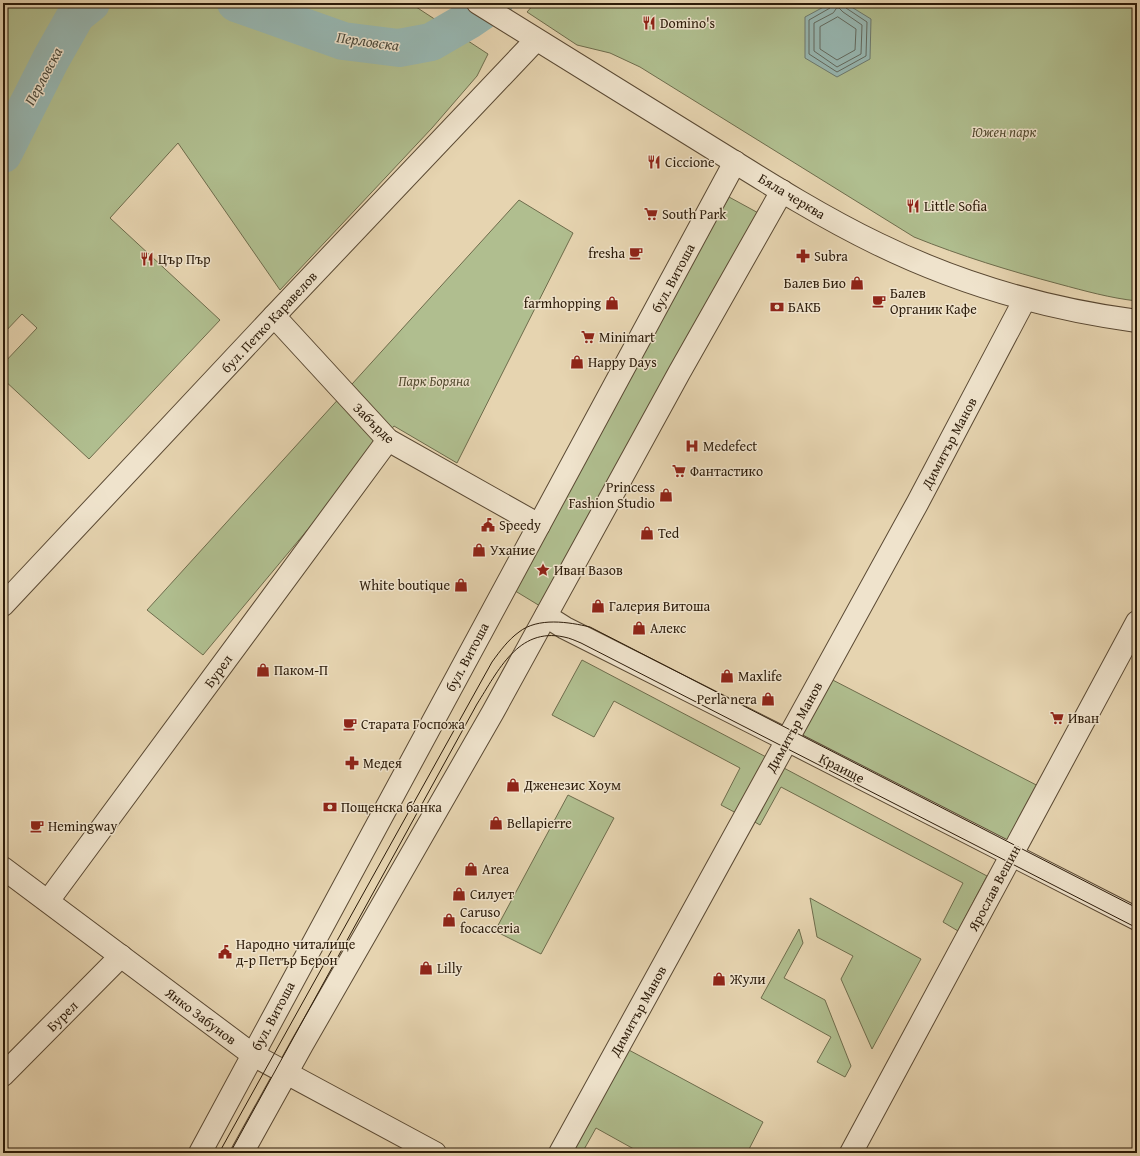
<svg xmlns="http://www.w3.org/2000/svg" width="1140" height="1156" font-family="'Gentium Book Plus',serif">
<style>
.green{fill:#b0be8f;stroke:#6e6c4c}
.water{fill:#97b7b2;stroke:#6c796e}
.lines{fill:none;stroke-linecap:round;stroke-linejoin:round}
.shore{stroke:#62695e;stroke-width:1}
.river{stroke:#97b7b2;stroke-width:38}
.minor-casing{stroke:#5a4933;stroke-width:24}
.minor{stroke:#efe3cc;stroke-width:22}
.tram{stroke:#2c1b09;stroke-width:1}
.labels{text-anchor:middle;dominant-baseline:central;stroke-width:3;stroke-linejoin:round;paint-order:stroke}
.poi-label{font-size:14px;fill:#2c1b09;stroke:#efe3cc;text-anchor:start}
.park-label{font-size:14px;font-style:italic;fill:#544c31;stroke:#efe3cc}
.street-label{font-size:14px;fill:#2c1b09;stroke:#efe3cc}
.water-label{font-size:15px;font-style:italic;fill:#4c4a3c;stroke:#efe3cc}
</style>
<rect width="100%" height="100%" fill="#e6d4b0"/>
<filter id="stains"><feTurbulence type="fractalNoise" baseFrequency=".005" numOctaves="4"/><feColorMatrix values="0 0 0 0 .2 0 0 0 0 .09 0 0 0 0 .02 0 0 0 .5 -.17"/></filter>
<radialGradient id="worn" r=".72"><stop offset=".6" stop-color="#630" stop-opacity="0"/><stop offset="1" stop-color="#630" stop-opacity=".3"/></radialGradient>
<g class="green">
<polygon points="3,3 410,3 488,54 477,76 432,128 280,290 178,143 110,218 220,320 89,459 3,379 3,364 37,328 22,314 3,334"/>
<path d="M535 3H1137V301C1110 298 1085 291 1059 284 1010 271 961 256 914 237L640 67 610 53 577 45 527 12Z"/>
<polygon points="729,197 762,215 540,606 512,589"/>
<polygon points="519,200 573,233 457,463 394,426 203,655 147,610"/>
<polygon points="582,660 768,758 738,814 721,805 740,768 614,701 594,737 552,715"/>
<polygon points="823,675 1046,790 1016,846 792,731"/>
<polygon points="782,767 987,876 958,931 943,922 963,883 781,787 760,825 753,821"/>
<polygon points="568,795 614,818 541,954 495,931"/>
<polygon points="810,898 921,959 872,1049 841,979 853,956 817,937"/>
<polygon points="799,929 803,943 784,978 825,1000 851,1066 845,1077 817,1062 831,1037 761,998"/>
<polygon points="627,1049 763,1122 747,1153 641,1153 596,1128 582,1153 571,1153"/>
</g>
<polygon class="water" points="831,3 845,3 871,19 870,59 837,77 805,58 805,17"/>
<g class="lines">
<g class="shore">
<polyline points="832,3 830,8 809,20 809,54 837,72 866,56 867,22 846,8 844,3"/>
<polygon points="837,8 839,8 843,12 862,25 861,54 837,67 814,51 814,23 833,13"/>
<polygon points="838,17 856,29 855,50 837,60 820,49 820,27"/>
</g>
<g class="river">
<polyline points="236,3 343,41 399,48 431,42 469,20 494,3"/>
<polyline points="3,154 51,59 76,15 91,3"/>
</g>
<g class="minor-casing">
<g id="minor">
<path d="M478 3C551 49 625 94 699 140 757 176 816 214 878 244 960 284 1047 309 1137 321"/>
<polyline points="274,316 388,440 539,525"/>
<polyline points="3,605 274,316 536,40"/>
<polyline points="546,616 565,628 787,740 1137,919"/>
<polyline points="3,868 253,1055 435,1153"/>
<polyline points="48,901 388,440"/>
<polyline points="3,1075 121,956"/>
<polyline points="200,1153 735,162"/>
<polyline points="242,1153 302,1045 493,712 679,373 782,191"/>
<polyline points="560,1153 918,502 1025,299"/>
<polyline points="851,1153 1137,622"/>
</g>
</g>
<use href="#minor" class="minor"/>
<g class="tram">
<path d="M219 1153 492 662C500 651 508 640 519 632 538 617 569 622 590 627L1137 908"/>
<path d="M230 1153 477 704C498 671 518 627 564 637 570 638 576 641 581 643L1137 928"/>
</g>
</g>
<defs>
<g id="restaurant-bare" transform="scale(1.08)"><path d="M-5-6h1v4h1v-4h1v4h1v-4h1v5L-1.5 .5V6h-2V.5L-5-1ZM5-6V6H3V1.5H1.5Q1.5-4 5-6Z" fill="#8f2418" stroke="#efe3cc" stroke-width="2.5" paint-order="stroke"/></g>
<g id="supermarket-bare" transform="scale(1.08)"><path d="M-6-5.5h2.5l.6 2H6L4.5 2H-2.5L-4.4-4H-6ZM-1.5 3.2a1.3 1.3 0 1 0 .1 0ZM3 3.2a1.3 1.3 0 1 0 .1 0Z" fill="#8f2418" stroke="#efe3cc" stroke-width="2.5" paint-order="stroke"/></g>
<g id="cafe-bare" transform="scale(1.08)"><path d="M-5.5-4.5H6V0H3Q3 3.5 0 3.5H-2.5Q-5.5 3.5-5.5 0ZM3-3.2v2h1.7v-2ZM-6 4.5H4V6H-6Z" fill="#8f2418" stroke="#efe3cc" stroke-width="2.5" paint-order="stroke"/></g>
<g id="pharmacy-bare" transform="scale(1.08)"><path d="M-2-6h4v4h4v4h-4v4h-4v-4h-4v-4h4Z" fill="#8f2418" stroke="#efe3cc" stroke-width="2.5" paint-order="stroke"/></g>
<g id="shop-bare" transform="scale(1.08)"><path d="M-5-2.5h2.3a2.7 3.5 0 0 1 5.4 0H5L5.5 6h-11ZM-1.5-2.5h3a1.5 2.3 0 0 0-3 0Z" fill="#8f2418" stroke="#efe3cc" stroke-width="2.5" paint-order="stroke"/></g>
<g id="bank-bare" transform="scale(1.08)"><path d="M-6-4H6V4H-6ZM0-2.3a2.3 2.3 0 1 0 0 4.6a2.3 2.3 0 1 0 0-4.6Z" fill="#8f2418" stroke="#efe3cc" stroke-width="2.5" paint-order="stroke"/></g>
<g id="hospital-bare" transform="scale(1.08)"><path d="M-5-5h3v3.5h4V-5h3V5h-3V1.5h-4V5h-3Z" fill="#8f2418" stroke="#efe3cc" stroke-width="2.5" paint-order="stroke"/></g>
<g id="civic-bare" transform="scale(1.08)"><path d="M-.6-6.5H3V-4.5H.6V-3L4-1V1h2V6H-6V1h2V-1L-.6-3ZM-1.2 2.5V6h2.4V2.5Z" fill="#8f2418" stroke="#efe3cc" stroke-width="2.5" paint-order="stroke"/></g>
<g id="sight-bare" transform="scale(1.08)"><path d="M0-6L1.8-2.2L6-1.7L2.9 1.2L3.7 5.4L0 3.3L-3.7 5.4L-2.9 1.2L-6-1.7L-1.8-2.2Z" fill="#8f2418" stroke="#efe3cc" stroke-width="2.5" paint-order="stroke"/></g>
</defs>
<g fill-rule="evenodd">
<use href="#restaurant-bare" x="649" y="23"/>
<use href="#restaurant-bare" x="654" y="162"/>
<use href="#restaurant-bare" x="913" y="206"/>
<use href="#supermarket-bare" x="651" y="214"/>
<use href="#cafe-bare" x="636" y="253"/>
<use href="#pharmacy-bare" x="803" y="256"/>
<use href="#restaurant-bare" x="147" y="259"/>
<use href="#shop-bare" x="857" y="283"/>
<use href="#cafe-bare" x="879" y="301"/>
<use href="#shop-bare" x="612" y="303"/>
<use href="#bank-bare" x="777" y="307"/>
<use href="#supermarket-bare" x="588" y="337"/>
<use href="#shop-bare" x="577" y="362"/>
<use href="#hospital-bare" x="692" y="446"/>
<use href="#supermarket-bare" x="679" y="471"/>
<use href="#shop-bare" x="666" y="495"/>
<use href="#civic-bare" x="488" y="525"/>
<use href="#shop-bare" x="647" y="533"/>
<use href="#shop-bare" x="479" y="550"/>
<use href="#sight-bare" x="543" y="570"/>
<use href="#shop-bare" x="461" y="585"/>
<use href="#shop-bare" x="598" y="606"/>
<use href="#shop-bare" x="639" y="628"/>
<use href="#shop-bare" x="263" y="670"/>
<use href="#shop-bare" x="727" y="676"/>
<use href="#shop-bare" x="768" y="699"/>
<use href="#supermarket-bare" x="1057" y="718"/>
<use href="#cafe-bare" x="350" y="724"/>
<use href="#pharmacy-bare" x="352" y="763"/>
<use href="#shop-bare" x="513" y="785"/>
<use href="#bank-bare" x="330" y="807"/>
<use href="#shop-bare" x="496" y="823"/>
<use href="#cafe-bare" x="37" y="826"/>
<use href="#shop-bare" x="471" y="869"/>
<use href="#shop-bare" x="459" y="894"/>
<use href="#shop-bare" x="449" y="920"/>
<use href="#civic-bare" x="225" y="952"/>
<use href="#shop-bare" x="426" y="968"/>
<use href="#shop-bare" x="719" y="979"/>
</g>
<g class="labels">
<g class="poi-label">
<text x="660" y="23">Domino's</text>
<text x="665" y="162">Ciccione</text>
<text x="924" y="206">Little Sofia</text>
<text x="662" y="214">South Park</text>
<text x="625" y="253" text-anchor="end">fresha</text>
<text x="814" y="256">Subra</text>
<text x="158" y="259">Цър Пър</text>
<text x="846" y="283" text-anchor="end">Балев Био</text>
<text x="890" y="293">Балев<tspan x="890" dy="16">Органик Кафе</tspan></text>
<text x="601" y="303" text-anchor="end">farmhopping</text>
<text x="788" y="307">БАКБ</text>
<text x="599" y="337">Minimart</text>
<text x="588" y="362">Happy Days</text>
<text x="703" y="446">Medefect</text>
<text x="690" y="471">Фантастико</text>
<text x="655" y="487" text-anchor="end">Princess<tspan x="655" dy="16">Fashion Studio</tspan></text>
<text x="499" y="525">Speedy</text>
<text x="658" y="533">Ted</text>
<text x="490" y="550">Ухание</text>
<text x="554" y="570">Иван Вазов</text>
<text x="450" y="585" text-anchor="end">White boutique</text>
<text x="609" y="606">Галерия Витоша</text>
<text x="650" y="628">Алекс</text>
<text x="274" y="670">Паком-П</text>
<text x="738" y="676">Maxlife</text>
<text x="757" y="699" text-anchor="end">Perla nera</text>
<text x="1068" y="718">Иван</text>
<text x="361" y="724">Старата Госпожа</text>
<text x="363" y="763">Медея</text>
<text x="524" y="785">Дженезис Хоум</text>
<text x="341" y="807">Пощенска банка</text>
<text x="507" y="823">Bellapierre</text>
<text x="48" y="826">Hemingway</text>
<text x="482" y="869">Area</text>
<text x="470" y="894">Силует</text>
<text x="460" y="912">Caruso<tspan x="460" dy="16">focacceria</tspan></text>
<text x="236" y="944">Народно читалище<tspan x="236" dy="16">д-р Петър Берон</tspan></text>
<text x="437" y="968">Lilly</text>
<text x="730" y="979">Жули</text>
</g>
<g class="park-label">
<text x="1004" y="132">Южен парк</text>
<text x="434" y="381">Парк Боряна</text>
</g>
<g class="street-label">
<text transform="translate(792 196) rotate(31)">Бяла черква</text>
<text transform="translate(673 278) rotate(-62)">бул. Витоша</text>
<text transform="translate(269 322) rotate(-47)">бул. Петко Каравелов</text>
<text transform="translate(374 423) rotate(44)">Забърде</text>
<text transform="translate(949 443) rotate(-62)">Димитър Манов</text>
<text transform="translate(467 657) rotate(-62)">бул. Витоша</text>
<text transform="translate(218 671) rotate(-54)">Бурел</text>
<text transform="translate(794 727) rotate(-61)">Димитър Манов</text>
<text transform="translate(842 768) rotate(27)">Краище</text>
<text transform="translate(994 888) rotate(-62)">Ярослав Вешин</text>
<text transform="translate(638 1011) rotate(-61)">Димитър Манов</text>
<text transform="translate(62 1016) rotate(-45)">Бурел</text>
<text transform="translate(201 1016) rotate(37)">Янко Забунов</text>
<text transform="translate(273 1016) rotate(-62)">бул. Витоша</text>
</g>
<g class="water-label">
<text transform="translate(368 41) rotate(8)">Перловска</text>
<text transform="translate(43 76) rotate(-62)">Перловска</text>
</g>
</g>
<rect width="1140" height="1156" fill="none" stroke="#e6d4b0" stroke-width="16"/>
<rect x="4" y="4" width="1132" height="1148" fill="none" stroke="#2c1b09" stroke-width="2"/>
<rect x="8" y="8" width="1124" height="1140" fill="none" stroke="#2c1b09"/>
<rect width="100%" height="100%" filter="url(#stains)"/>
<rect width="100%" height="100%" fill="url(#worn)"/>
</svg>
